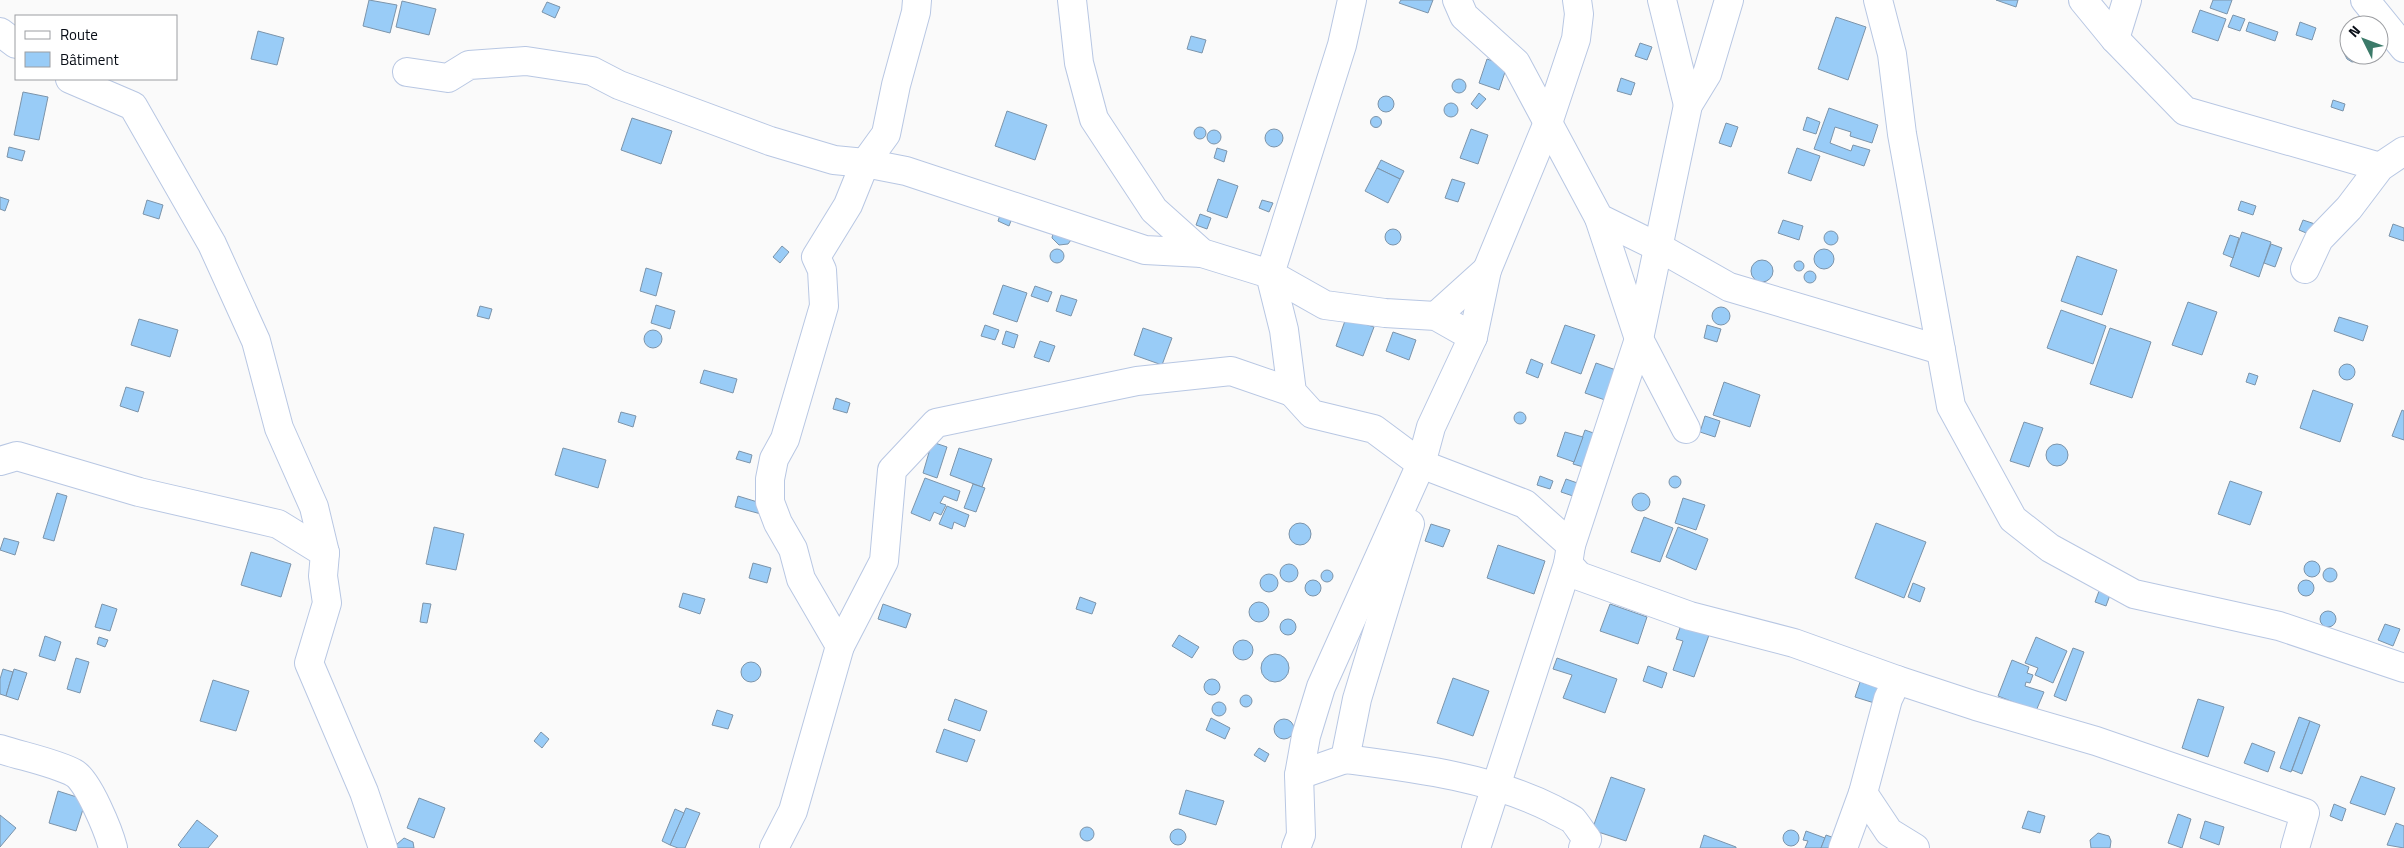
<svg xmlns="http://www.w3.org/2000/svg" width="2404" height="848" font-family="'Titillium Web',sans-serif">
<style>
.building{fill:#99ccf7;stroke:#7c94aa}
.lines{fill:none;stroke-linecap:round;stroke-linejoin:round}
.minor-casing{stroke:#b8c7e3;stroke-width:30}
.minor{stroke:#fff;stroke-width:28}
</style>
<rect width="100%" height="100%" fill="#fafafa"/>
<g class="building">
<polygon points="369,0 397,5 390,33 363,26"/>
<polygon points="1401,0 1433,0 1428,13 1399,3"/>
<polygon points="1996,0 2018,0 2016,7"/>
<polygon points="2213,0 2232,0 2227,14 2210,8"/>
<polygon points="402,1 436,9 429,35 396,27"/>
<polygon points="547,2 560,7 555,18 542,12"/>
<polygon points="2200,10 2226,19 2218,41 2192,32"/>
<polygon points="2233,15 2245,19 2240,31 2228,27"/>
<polygon points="1836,17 1866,27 1848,80 1818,69"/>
<polygon points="2249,22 2278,32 2275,41 2246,31"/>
<polygon points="2300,22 2316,28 2312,40 2296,35"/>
<polygon points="258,31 284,38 277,65 251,59"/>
<polygon points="1191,36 1206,40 1202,53 1187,49"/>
<polygon points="2349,41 2349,55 2368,55 2364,60 2352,62 2347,59 2344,53"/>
<polygon points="1640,43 1652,47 1647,60 1635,56"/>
<polygon points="1487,59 1507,66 1499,90 1479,83"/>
<polygon points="1621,78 1635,83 1631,95 1617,91"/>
<circle cx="1459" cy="86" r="7"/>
<polygon points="23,92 48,97 39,140 14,135"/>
<polygon points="1479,93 1486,99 1477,109 1471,104"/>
<circle cx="1386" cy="104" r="8"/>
<polygon points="2333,100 2345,104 2343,111 2331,107"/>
<circle cx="1451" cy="110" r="7"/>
<polygon points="1829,108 1878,125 1872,143 1850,136 1851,132 1835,127 1830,143 1851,151 1853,145 1870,150 1864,166 1814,149"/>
<polygon points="1007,111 1047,125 1035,160 995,146"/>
<circle cx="1376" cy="122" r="5.5"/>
<polygon points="1807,117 1820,122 1816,134 1803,130"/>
<polygon points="632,118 672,131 661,164 621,150"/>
<polygon points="1726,123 1738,127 1731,147 1719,143"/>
<circle cx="1200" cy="133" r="6"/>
<polygon points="1471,129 1488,135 1478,164 1460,158"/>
<circle cx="1274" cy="138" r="9"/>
<circle cx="1214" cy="137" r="7"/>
<polygon points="9,147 25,151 22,161 7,157"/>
<polygon points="1217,148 1227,151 1224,162 1214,158"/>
<polygon points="1797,148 1820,156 1811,181 1788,173"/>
<polygon points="1381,160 1404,171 1400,179 1377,168"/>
<polygon points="1377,168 1400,179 1388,203 1365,191"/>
<polygon points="1218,179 1238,186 1227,218 1207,211"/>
<polygon points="1452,179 1465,183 1458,202 1445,198"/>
<polygon points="0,197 9,200 5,211 0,209"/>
<polygon points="147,200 163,205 159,219 143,214"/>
<polygon points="1262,200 1273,203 1269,212 1259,208"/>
<polygon points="2241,201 2256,206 2253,215 2238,210"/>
<polygon points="1002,209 1014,213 1009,226 998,221"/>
<polygon points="1200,214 1211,218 1207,229 1196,225"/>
<polygon points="1783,220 1803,226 1799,240 1778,233"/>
<polygon points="2303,220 2315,224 2311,235 2299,230"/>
<polygon points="2393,224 2404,228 2404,241 2389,236"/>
<circle cx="1393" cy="237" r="8"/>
<circle cx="1831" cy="238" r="7"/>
<polygon points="2242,232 2271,242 2259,277 2230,266"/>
<polygon points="1053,233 1071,240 1068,244 1059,245 1052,238"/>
<polygon points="2230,235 2239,238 2233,258 2223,254"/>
<polygon points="2271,244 2282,248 2275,267 2264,263"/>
<polygon points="782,246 789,252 780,263 773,257"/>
<circle cx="1057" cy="256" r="7"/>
<circle cx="1824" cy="259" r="10"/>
<polygon points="2077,256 2117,270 2102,315 2061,301"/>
<circle cx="1762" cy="271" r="11"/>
<circle cx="1799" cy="266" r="5"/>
<polygon points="646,268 662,273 656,296 640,291"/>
<circle cx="1810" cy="277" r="6"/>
<polygon points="1003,285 1027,293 1017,322 993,314"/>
<polygon points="1035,286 1052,292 1048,302 1031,296"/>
<polygon points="1061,295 1077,300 1071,316 1056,311"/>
<polygon points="2188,302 2217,312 2202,355 2172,345"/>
<polygon points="656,305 675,311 670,329 651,323"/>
<polygon points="480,306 492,309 489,319 477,316"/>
<circle cx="1721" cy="316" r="9"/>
<polygon points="2061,310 2106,326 2093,364 2047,348"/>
<polygon points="2339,317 2368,326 2363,341 2334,331"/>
<polygon points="1346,318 1374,327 1363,356 1336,346"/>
<polygon points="139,319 178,330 170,357 131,345"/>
<polygon points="985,325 999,330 995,340 981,336"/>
<polygon points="1565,325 1595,335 1581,374 1551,363"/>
<polygon points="1707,325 1721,329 1717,342 1704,338"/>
<polygon points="1143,328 1172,338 1162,365 1134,355"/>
<polygon points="2110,328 2151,342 2132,398 2090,384"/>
<circle cx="653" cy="339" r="9"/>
<polygon points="1006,331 1018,335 1014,348 1002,344"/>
<polygon points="1393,332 1416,340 1409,360 1386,351"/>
<polygon points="1040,341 1055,346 1049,362 1034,357"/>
<polygon points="1531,359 1543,364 1538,378 1526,373"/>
<polygon points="1596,363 1616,370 1605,400 1585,393"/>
<circle cx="2347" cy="372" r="8"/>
<polygon points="704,370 737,379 733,393 700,383"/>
<polygon points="2249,373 2258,376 2255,385 2246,382"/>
<polygon points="1724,382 1760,395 1750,427 1713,415"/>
<polygon points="126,387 144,392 138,412 120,406"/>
<polygon points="2313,390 2353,404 2340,442 2300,428"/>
<polygon points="836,398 850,403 847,413 833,409"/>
<polygon points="2402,410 2404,411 2404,440 2392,436"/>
<circle cx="1520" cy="418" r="6"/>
<polygon points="621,412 636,416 633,427 618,422"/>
<polygon points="1705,416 1720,421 1715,437 1700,432"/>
<polygon points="2024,422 2043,428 2029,467 2010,461"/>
<polygon points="1585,430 1599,435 1587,468 1573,464"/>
<polygon points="1565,432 1583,437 1574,462 1557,456"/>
<polygon points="932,442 947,447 937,478 923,473"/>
<circle cx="2057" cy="455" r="11"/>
<polygon points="563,448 606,460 598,488 555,475"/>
<polygon points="959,448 992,459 982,487 950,475"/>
<polygon points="739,451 752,455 750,463 736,459"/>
<circle cx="1675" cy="482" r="6"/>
<polygon points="1540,476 1553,481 1550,489 1537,485"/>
<polygon points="925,478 960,491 957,501 944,496 940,503 946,505 941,515 934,512 930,521 911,513"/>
<polygon points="1566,479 1583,485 1579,498 1561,492"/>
<polygon points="2230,481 2262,492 2250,525 2218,514"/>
<polygon points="973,484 985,488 976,512 964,508"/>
<circle cx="1641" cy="502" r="9"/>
<polygon points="57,493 67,496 54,541 43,538"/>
<polygon points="738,496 764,504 761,514 735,507"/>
<polygon points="1683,498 1705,505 1696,530 1675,523"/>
<polygon points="947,506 969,515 965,527 954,522 952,529 939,524"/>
<polygon points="1644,517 1673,528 1660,562 1631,552"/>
<polygon points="1876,523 1926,542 1904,598 1855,578"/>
<circle cx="1300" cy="534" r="11"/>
<polygon points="1431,524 1450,530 1443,547 1425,541"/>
<polygon points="434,527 464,534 456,570 426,564"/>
<polygon points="1678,527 1708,539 1696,570 1666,557"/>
<polygon points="4,538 19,542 15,555 0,550"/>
<polygon points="1498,545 1545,561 1534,594 1487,578"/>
<polygon points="251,552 291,564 281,597 241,585"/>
<circle cx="2312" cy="569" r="8"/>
<polygon points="753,563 771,568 767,583 749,578"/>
<circle cx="1289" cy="573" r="9"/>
<circle cx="2330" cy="575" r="7"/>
<circle cx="1327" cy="576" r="6"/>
<circle cx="1269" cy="583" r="9"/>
<circle cx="1313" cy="588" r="8"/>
<circle cx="2306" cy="588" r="8"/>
<polygon points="1913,583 1925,588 1920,602 1908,597"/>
<polygon points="2099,591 2110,595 2106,606 2095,602"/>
<polygon points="683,593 705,599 700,614 679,607"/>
<polygon points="1080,597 1096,603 1092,614 1076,609"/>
<circle cx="1259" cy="612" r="10"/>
<polygon points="423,603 431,604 427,623 420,622"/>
<polygon points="102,604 117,609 110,631 95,627"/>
<polygon points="883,604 911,614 906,628 878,619"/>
<polygon points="1610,604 1647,617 1638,644 1600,631"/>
<circle cx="2328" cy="619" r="8"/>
<circle cx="1288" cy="627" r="8"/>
<polygon points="2385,624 2400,629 2393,646 2378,640"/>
<polygon points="1681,625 1709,635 1694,677 1673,670 1683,641 1676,639"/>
<polygon points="1179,635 1199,647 1192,658 1172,646"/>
<polygon points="45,636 61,642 55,661 39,656"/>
<polygon points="99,637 108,640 105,647 97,644"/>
<polygon points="2036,637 2067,651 2053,683 2035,675 2038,668 2025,663"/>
<circle cx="1243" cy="650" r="10"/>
<polygon points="2073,648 2084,652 2066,701 2054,696"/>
<circle cx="1275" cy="668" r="14"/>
<polygon points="76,658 89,662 80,693 67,689"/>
<polygon points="1557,658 1617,679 1605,713 1563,698 1572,675 1553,669"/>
<polygon points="2012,660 2029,667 2027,673 2033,675 2030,683 2026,682 2025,686 2044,692 2036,711 1998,696"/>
<circle cx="751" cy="672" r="10"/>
<polygon points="1648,666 1667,673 1662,688 1643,681"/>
<polygon points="3,669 13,672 6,696 0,694 0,679"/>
<polygon points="14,669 27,673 18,700 6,696"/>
<polygon points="1453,678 1489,691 1473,736 1437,723"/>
<circle cx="1212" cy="687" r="8"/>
<polygon points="213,680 249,691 236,731 200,721"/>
<polygon points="1860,682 1889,691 1884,706 1855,697"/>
<circle cx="1246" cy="701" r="6"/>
<polygon points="955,699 987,711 980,731 948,720"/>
<polygon points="2198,699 2224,707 2208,757 2182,748"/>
<circle cx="1219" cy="709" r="7"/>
<polygon points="717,710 733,715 728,729 712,725"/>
<polygon points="2299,717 2310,721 2291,772 2280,768"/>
<polygon points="1211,718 1230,728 1225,739 1206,730"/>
<circle cx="1284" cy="729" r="10"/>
<polygon points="2310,721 2320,725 2302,774 2292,770"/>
<polygon points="944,729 975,740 967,762 936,752"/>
<polygon points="541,732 549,739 542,748 534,741"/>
<polygon points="2252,743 2275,752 2268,772 2244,763"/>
<polygon points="1259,748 1269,754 1265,762 1254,755"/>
<polygon points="2361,776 2395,788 2385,815 2350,803"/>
<polygon points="1611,777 1645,789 1626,841 1592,830"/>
<polygon points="1186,790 1224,801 1216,825 1179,814"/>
<polygon points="58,791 86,800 76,831 49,823"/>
<polygon points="419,798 445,808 434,838 407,828"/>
<polygon points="2334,804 2346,809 2342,821 2330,816"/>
<polygon points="686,808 700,813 685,848 678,848 670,845"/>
<polygon points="675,809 684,813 670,845 662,841"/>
<polygon points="2028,811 2045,816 2040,833 2022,828"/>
<polygon points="2178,814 2191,819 2182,848 2168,843"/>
<polygon points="0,815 16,828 0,847"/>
<polygon points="197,820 218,836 208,848 181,848 178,845"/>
<polygon points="2205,821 2224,827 2219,845 2200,838"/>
<polygon points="2396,823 2404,826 2404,848 2387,845"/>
<circle cx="1087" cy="834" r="7"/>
<circle cx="1178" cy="837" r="8"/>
<circle cx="1791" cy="838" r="8"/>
<polygon points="1806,831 1825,838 1821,848 1805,848 1808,841 1803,840"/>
<polygon points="2098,833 2109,836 2111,841 2110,848 2091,848 2090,840"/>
<polygon points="1704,835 1736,847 1736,848 1700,848"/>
<polygon points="1826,835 1840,840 1837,848 1821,848"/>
<polygon points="404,838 413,842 414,848 396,848 397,844"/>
</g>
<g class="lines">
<g class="minor-casing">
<g id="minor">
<polyline points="1072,0 1079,63 1094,119 1154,210 1202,253 1270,274 1284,330 1292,392 1312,414 1374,429 1421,464 1525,504 1571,545"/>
<polyline points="1352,0 1342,45 1270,274 1325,305 1385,313 1436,316 1473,337"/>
<polyline points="1457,0 1464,16 1516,63 1599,218 1660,248 1729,287 1941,350"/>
<polyline points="1662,0 1688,105"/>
<polyline points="1878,0 1892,54 1902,134 1951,406 2013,519 2050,548 2134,594 2279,626 2404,668"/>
<polyline points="2083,0 2115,39 2185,111 2380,167"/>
<polyline points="2365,0 2404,48"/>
<polyline points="0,32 16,44"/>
<polyline points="2115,39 2127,0"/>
<polyline points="407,72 448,78 469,65 526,61 592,71 619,85 770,141 834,160 865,163 906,171 1145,250 1202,253"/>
<polyline points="70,79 133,106 212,244 256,341 279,428 314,507 325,553"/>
<polyline points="1599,218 1639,339 1686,429"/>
<polyline points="2305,269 2319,239 2349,208 2380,167 2404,151"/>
<polyline points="1436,316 1487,270"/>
<polyline points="0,461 17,456 139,492 278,524 325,553 323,576 327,603 309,663 364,792 383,848"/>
<polyline points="1568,564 1579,576 1690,616 1794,643 1897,680 1888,699 1863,793 1843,848"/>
<polyline points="840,646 884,561 892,470 936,423 1137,381 1231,371 1292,392"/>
<polyline points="1897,680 1976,706 2096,741 2305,813 2295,848"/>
<path d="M0 749C21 756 56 763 74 773 88 780 109 832 113 848"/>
<path d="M1345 759C1414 768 1490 777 1553 809 1559 813 1568 816 1573 820 1578 826 1582 833 1587 839L1583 848"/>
<polyline points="1299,775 1345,759 1357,699 1410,524"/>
<polyline points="1863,793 1889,832 1915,848"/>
<polyline points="774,848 793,811 840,646 801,579 793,549 778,523 770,502 770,479 774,459 785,439 824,306 822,270 816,257 848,205 865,163 886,134 896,85 916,12 917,0"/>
<polyline points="1296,848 1301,835 1299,775 1306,736 1321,687 1421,464 1431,427 1473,337 1487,270 1549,120 1576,39 1579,14 1577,0"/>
<polyline points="1476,848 1568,564 1571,545 1639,339 1688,105 1707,74 1729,0"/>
</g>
</g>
<use href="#minor" class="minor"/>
</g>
<rect x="15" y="15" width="162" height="65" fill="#ffffff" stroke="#9c9ea2"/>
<rect x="25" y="31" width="25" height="8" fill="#ffffff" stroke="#9c9ea2"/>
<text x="60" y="40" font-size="15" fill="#080d16">Route</text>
<rect x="25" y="52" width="25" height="15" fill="#99ccf7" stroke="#9c9ea2"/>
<text x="60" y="65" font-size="15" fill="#080d16">Bâtiment</text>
<g transform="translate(2364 40) rotate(312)"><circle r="24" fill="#ffffff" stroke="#9c9ea2"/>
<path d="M0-4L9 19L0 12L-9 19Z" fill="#3b7a69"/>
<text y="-8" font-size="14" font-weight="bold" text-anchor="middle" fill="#080d16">N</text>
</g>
</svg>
